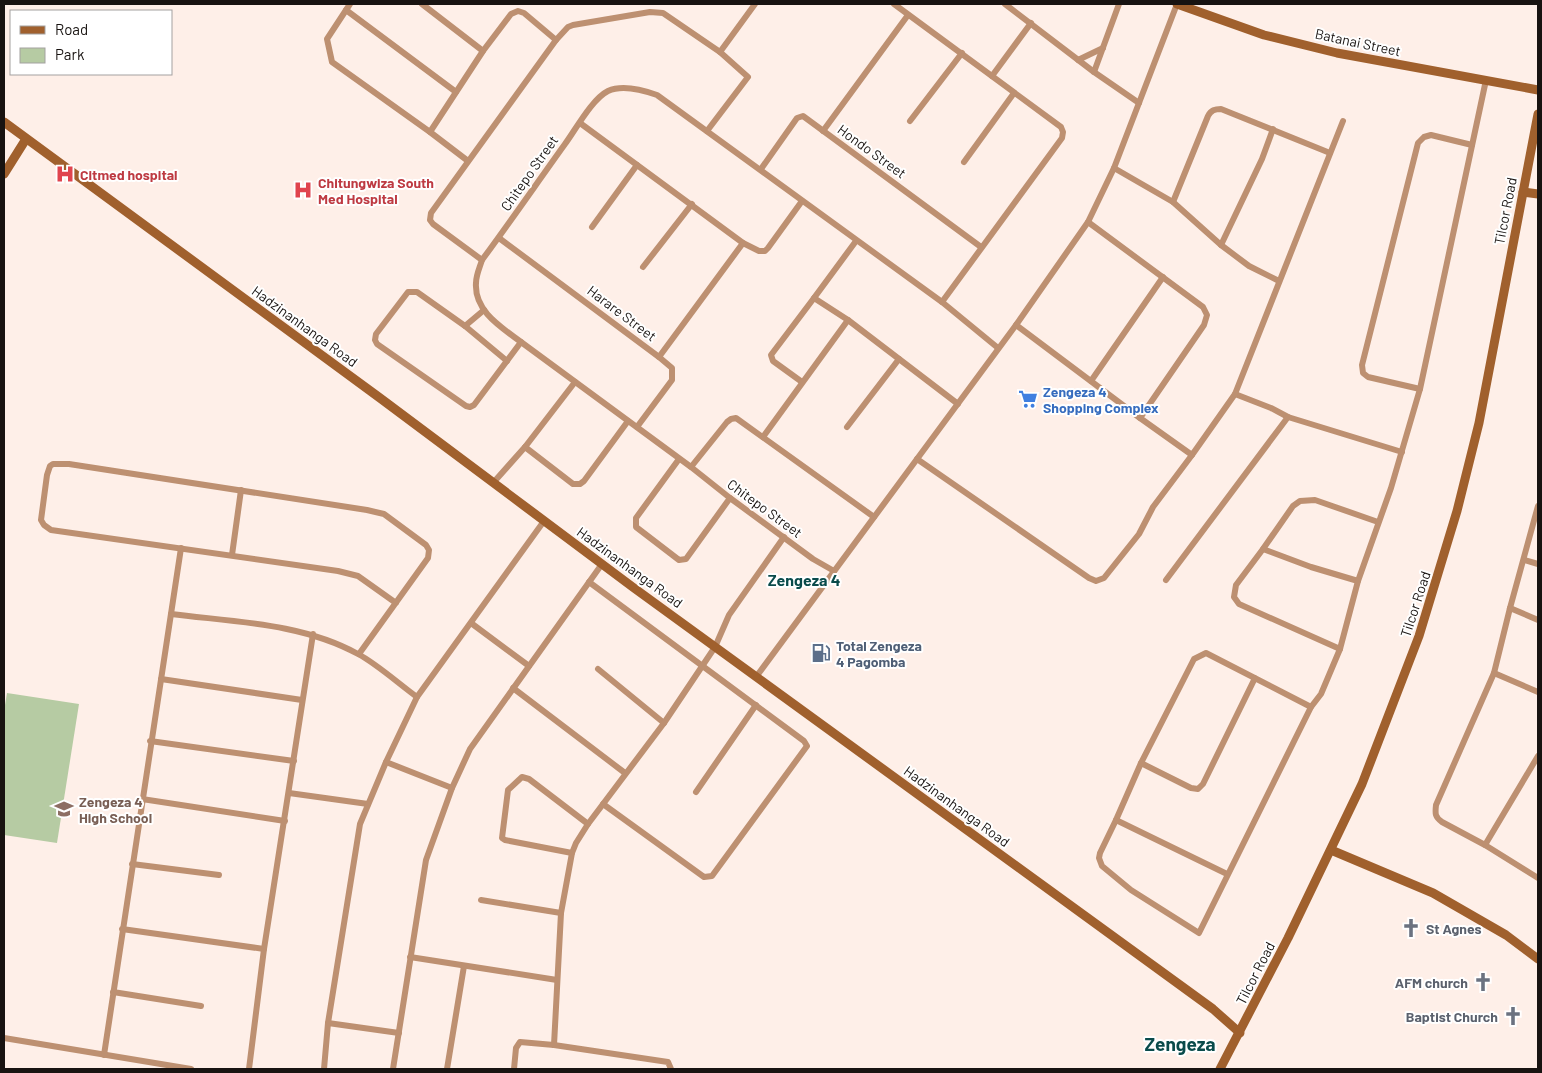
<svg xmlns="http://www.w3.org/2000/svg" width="1542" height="1073" font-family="Barlow,sans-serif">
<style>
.green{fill:#b6cba3}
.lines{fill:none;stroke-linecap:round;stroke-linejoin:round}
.street{stroke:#bd9071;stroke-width:6}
.secondary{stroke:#a0602d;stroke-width:9}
.labels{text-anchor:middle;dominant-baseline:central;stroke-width:4;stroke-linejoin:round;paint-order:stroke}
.street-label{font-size:14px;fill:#181311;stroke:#fff}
.health-label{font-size:14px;font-weight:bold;fill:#be3a42;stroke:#fff;text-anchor:start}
.shop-label{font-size:14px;font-weight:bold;fill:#366cbe;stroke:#fff;text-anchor:start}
.service-label{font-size:14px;font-weight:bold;fill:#4e5e75;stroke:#fff;text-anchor:start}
.education-label{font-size:14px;font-weight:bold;fill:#785e54;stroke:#fff;text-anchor:start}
.worship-label{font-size:14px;font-weight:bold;fill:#5b616d;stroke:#fff;text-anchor:end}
.quarter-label{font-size:16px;font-weight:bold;fill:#0a4b4b;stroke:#fff}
.district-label{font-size:19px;font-weight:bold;fill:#0a4b4b;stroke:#fff}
</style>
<rect width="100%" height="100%" fill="#feefe8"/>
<polygon class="green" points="7,693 79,704 57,843 4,835 4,711"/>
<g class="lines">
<g class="street">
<polyline points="350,4 327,39 332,62 430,132 468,161"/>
<polyline points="422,4 483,51"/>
<polyline points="894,4 1061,127 1063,132 1062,138 942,302"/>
<polyline points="1005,4 1094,72 1139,103"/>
<polyline points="346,10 456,92"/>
<polyline points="720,52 755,4"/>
<polyline points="1078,60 1103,48"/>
<polyline points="1094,72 1119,4"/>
<polyline points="992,76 1031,23"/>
<polyline points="910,121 962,53"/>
<polyline points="580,123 743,243 759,251 765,251 768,248 802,201"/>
<polyline points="823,131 908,15"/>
<polyline points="430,132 483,51 511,14 518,11 524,13 556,40"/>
<polyline points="964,162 1014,93"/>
<polyline points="1114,168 1173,202 1221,245 1249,266 1279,281"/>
<polyline points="761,169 797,118 803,116 981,247"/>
<path d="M1173 202 1208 116C1211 110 1215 109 1221 109L1330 153"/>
<polyline points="1088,222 1203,307 1207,315 1204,325 1140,418"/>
<polyline points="592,227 637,165"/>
<polyline points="499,238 659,357 672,368 672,380 637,427"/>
<polyline points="856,241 814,298 848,320 958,404"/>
<polyline points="1221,245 1262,159 1273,129"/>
<polyline points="482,260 433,224 430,220 431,213 556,40 568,27 573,25 650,12 663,13 720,52 748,77 707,131"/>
<polyline points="643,267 692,204"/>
<polyline points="484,310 465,326 417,292 408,292 376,334 375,340 377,344 466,406 470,407 474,405 521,342"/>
<polyline points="1016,325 1140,418 1192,455 1235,394 1271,408 1288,417"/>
<polyline points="465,326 507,361"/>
<polyline points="659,357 743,243"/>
<polyline points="1091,381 1163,277"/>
<polyline points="802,382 773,361 771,355 814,298"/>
<polyline points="1420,389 1368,377 1363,373 1362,365 1418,143 1424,137 1431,135 1472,145"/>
<polyline points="1235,394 1343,121"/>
<polyline points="847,427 899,359"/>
<polyline points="763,437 848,320"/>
<polyline points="525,447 573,484 580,484 584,481 628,421"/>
<polyline points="679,459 636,518 636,527 679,560 686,559 730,498"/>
<polyline points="917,459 1089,578 1096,581 1104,578 1139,534 1153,507 1192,455"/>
<polyline points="691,467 727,422 731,419 736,418 874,517"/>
<polyline points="493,483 525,447 575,382"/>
<path d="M1538 506 1510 608 1494 673 1436 805C1435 814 1435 817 1442 822L1485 845 1538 878"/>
<polyline points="1263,549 1311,567 1358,581"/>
<polyline points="232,555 241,490"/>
<polyline points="1524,560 1538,564"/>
<path d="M834 571 813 559 730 498 691 467 521 342C501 327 474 311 476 283 476 275 480 267 482 260 510 222 537 183 565 144 576 129 592 99 608 91 623 84 643 90 657 95L942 302 998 348"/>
<polyline points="1166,580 1288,417 1402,452"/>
<polyline points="589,582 804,741 807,746 712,876 704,877 603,804"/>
<polyline points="1510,608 1538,620"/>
<path d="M171 614C234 622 302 623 358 654 377 664 399 684 417 697"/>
<polyline points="471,623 529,666"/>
<polyline points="1340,649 1239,604 1234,597 1236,585 1263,549 1293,506 1300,501 1315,500 1378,522"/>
<polyline points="359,654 428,558 429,550 426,545 384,514 367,510 69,464 53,464 50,466 47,475 41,520 44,525 51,530 338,571 358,576 396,603"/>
<polyline points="598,669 664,723"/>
<polyline points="1494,673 1538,692"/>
<polyline points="756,677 1016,325 1088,222 1114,168 1177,4"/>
<polyline points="1255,678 1203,784 1198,789 1191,788 1141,763 1194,659 1206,653 1311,707"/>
<polyline points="161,679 302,700"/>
<polyline points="513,688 625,773"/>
<polyline points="150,741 294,761"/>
<polyline points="386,762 452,788"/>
<polyline points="1141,763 1116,820 1227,874"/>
<polyline points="696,792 756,705"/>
<polyline points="289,793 368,804"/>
<polyline points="142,799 285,821"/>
<polyline points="1116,820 1100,853 1099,858 1102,866 1131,890 1199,933 1311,707 1321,694 1340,649 1358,581 1391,488 1420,389 1486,80"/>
<polyline points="1485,845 1538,756"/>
<polyline points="572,853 505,840 502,838 508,790 522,777 529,779 588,824"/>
<polyline points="132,864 219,875"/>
<polyline points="481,900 561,913"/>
<polyline points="122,929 264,949"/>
<polyline points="410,957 557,980"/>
<polyline points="113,992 201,1006"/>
<polyline points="328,1023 399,1033"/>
<polyline points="4,1038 191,1069"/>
<polyline points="554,1045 561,913 572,853 576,843 588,824 664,723 715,647 729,615 784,537"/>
<polyline points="104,1055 181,548"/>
<polyline points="249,1069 264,949 313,634"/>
<polyline points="324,1069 328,1023 360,824 386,762 417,697 544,521"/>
<polyline points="393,1069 426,860 452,788 470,749 602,564"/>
<polyline points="447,1069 464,966"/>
<polyline points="514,1069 516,1048 520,1042 554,1045 668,1062 671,1069"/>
</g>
<g class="secondary">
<polyline points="1177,4 1264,35 1337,53 1538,90"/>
<polyline points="4,122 380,398 634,588 1213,1009 1240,1033"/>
<polyline points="4,174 26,139"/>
<polyline points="1523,192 1538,194"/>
<polyline points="1331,850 1433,893 1506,935 1538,959"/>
<polyline points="1220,1069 1288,938 1362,784 1419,636 1457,511 1479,423 1538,114"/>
</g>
</g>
<defs>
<g id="hospital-bare" transform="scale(1.5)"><path d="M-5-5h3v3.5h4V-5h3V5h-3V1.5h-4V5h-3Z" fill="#e0444e" stroke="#fff" stroke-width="2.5" paint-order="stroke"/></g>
<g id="supermarket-bare" transform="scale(1.5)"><path d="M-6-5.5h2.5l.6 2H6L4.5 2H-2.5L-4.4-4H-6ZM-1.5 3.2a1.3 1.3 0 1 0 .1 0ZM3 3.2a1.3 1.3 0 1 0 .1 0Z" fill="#3f7fe0" stroke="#fff" stroke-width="2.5" paint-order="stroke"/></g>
<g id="fuel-bare" transform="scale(1.5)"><path d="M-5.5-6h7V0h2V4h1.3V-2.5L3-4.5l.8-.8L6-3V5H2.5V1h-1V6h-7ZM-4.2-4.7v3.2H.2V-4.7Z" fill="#5c6f8a" stroke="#fff" stroke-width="2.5" paint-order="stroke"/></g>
<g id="school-bare" transform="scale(1.5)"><path d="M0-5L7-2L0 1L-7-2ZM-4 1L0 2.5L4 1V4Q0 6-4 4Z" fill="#8d6e63" stroke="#fff" stroke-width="2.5" paint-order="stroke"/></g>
<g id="church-bare" transform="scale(1.5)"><path d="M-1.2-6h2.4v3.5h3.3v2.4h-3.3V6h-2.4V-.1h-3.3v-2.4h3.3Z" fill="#6b7280" stroke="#fff" stroke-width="2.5" paint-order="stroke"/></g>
</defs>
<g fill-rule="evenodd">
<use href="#hospital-bare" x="65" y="174"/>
<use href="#hospital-bare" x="303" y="190"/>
<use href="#supermarket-bare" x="1028" y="399"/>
<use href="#fuel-bare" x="821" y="653"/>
<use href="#school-bare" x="64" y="809"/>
<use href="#church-bare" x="1411" y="928"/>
<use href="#church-bare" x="1483" y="982"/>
<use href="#church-bare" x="1513" y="1016"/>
</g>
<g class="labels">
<g class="street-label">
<text transform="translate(1358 42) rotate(12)">Batanai Street</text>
<text transform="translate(872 151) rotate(36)">Hondo Street</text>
<text transform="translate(529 173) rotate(-55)">Chitepo Street</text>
<text transform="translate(1505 211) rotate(-79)">Tilcor Road</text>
<text transform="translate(622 313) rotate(37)">Harare Street</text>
<text transform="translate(305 326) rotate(36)">Hadzinanhanga Road</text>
<text transform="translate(765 508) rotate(36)">Chitepo Street</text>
<text transform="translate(630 567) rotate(36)">Hadzinanhanga Road</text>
<text transform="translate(1415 604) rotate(-72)">Tilcor Road</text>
<text transform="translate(957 806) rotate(36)">Hadzinanhanga Road</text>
<text transform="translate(1255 973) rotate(-63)">Tilcor Road</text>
</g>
<g class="health-label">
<text x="80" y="174">Citmed hospital</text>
<text x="318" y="182">Chitungwiza South<tspan x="318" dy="16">Med Hospital</tspan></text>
</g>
<g class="shop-label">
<text x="1043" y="391">Zengeza 4<tspan x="1043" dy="16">Shopping Complex</tspan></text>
</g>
<g class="service-label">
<text x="836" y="645">Total Zengeza<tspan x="836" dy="16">4 Pagomba</tspan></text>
</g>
<g class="education-label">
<text x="79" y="801">Zengeza 4<tspan x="79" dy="16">High School</tspan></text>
</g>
<g class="worship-label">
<text x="1426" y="928" text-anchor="start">St Agnes</text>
<text x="1468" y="982">AFM church</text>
<text x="1498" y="1016">Baptist Church</text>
</g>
<g class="quarter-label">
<text x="804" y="579">Zengeza 4</text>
</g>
<g class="district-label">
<text x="1180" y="1043">Zengeza</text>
</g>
</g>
<rect width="1542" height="1073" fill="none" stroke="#181311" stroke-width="10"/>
<rect x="10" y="10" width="162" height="65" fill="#ffffff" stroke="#a3a1a0"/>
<rect x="20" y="26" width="25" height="8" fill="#a0602d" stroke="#a3a1a0"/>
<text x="55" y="35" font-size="15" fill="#181311">Road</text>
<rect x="20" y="48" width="25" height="15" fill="#b6cba3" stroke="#a3a1a0"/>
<text x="55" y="60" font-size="15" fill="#181311">Park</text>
</svg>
